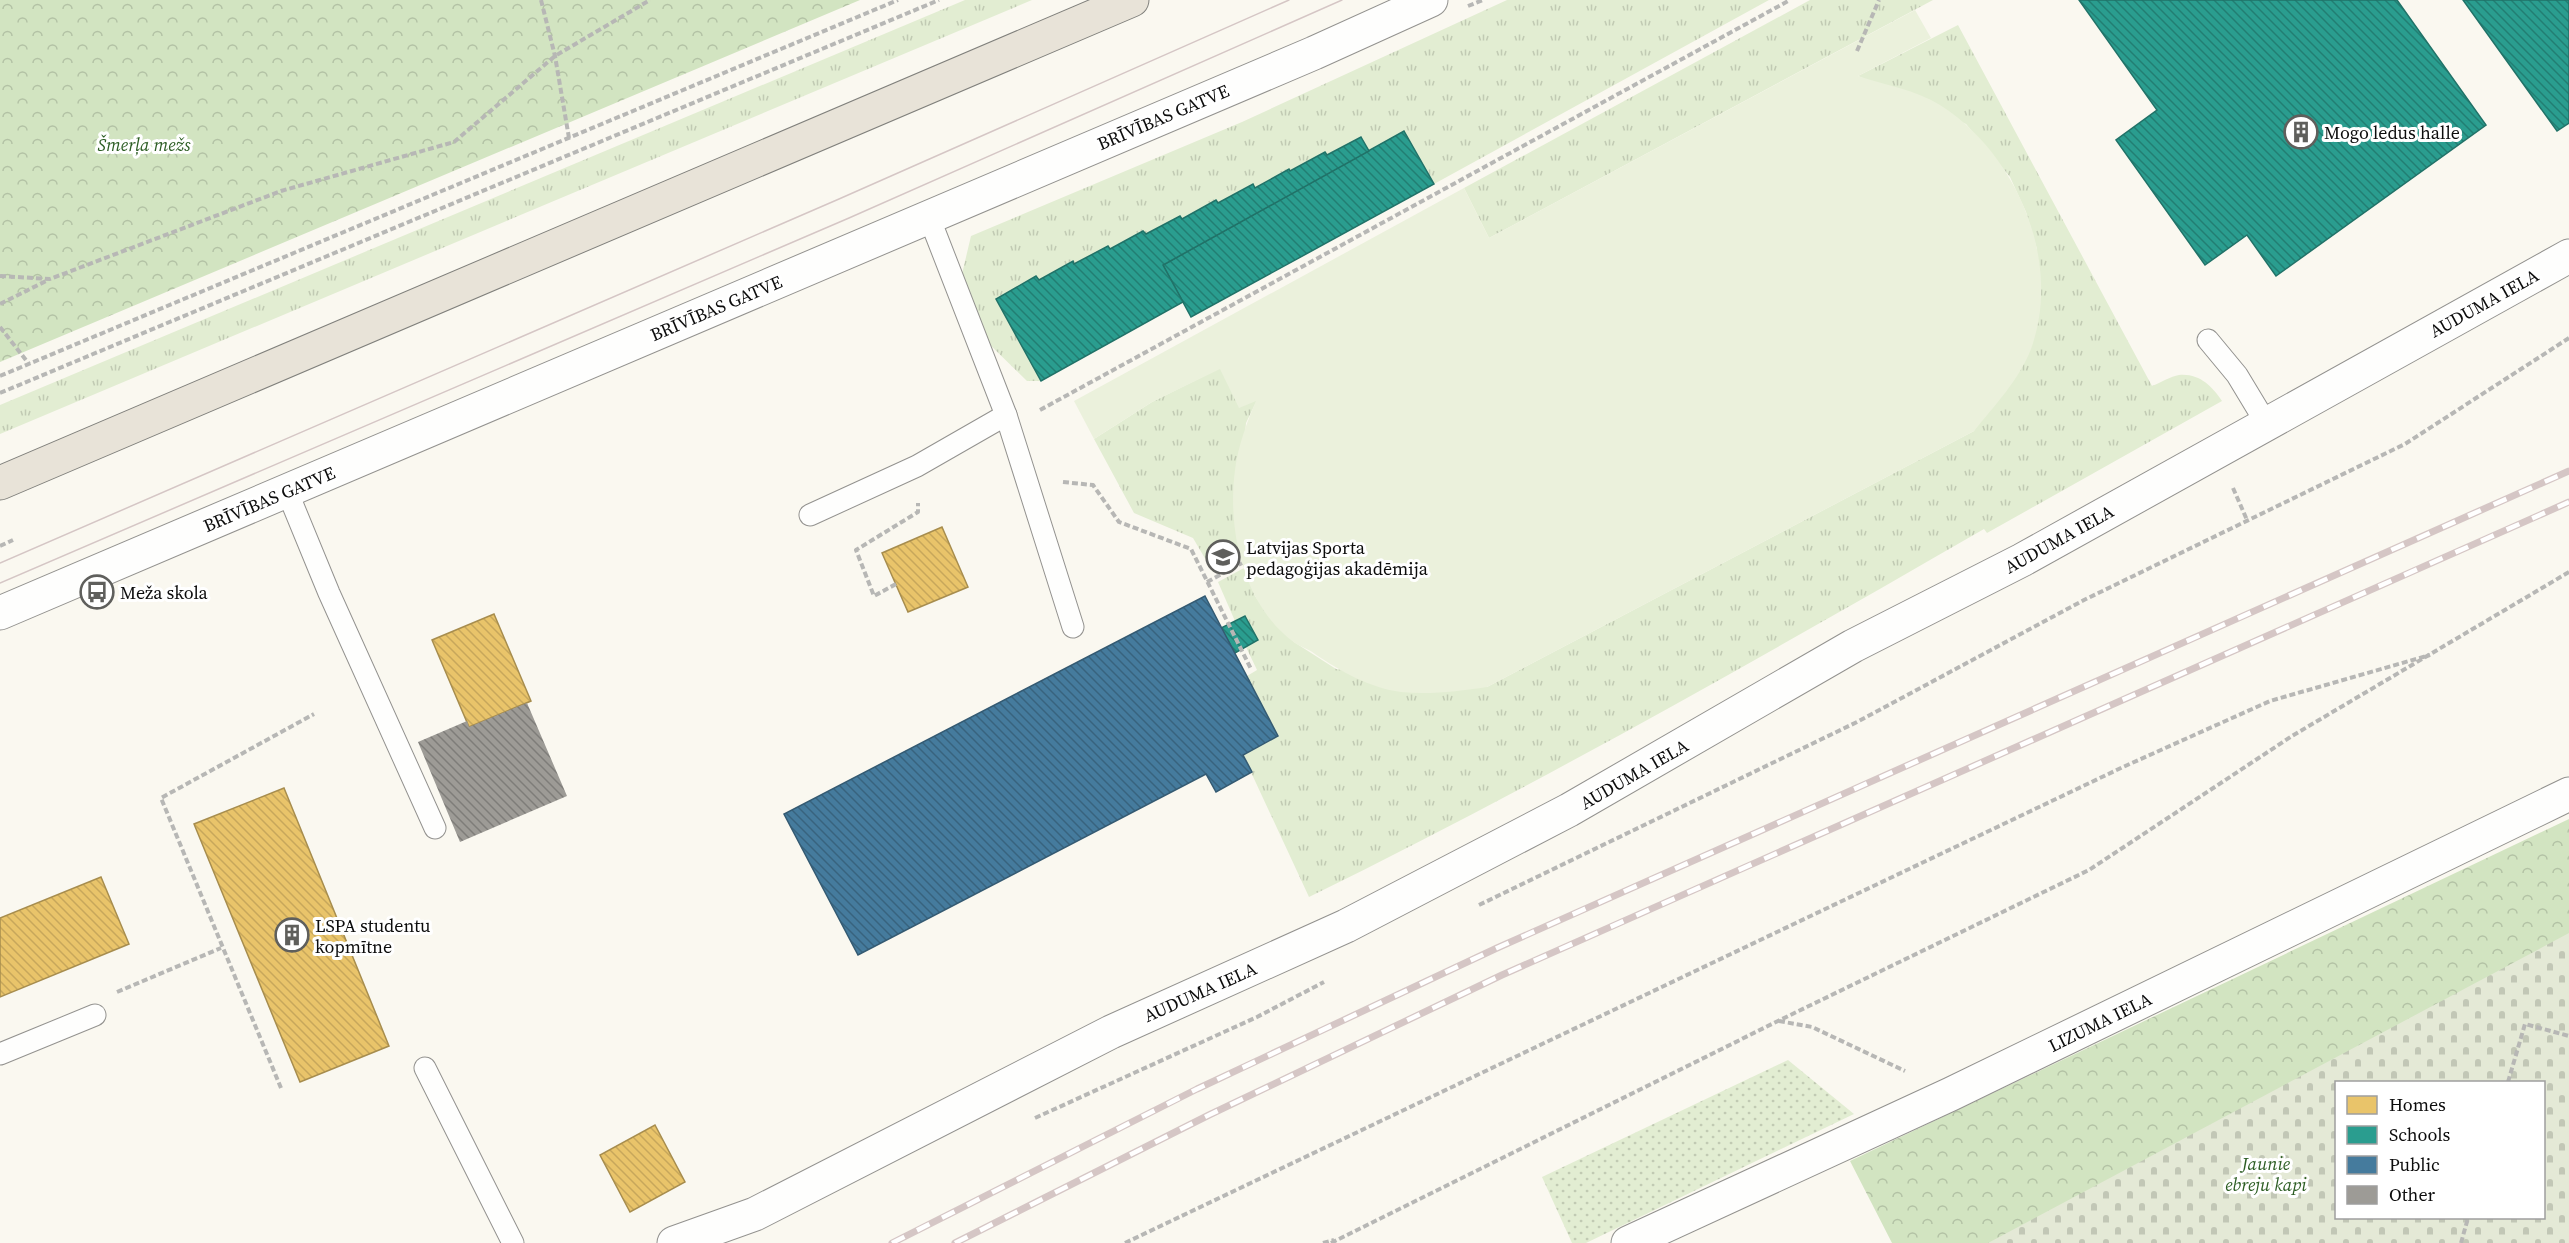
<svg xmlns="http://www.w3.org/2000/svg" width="2569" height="1243" font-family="'Source Serif 4',serif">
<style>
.grass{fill:url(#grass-tufts)}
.forest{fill:url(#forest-crowns);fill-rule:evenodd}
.cemetery{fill:url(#cemetery-stones);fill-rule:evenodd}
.garden{fill:url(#garden-dots)}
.pitch{fill:#ebf1dc}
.homes{fill:url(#homes-back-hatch);stroke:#a78d4e;stroke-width:1.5}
.schools{fill:url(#schools-back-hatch);stroke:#217268;stroke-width:1.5}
.public{fill:url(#public-back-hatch);stroke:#345a72;stroke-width:1.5}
.building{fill:url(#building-back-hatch)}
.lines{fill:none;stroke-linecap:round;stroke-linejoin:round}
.service-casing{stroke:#93928f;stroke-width:23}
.minor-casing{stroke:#93928f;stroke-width:35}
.trunk-casing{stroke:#80807c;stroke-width:35}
.path{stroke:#b7b7b5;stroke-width:4;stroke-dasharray:6 3;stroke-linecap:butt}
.service{stroke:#fefefd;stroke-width:21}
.minor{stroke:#fefefd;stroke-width:33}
.trunk{stroke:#e8e3d8;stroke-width:33}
.tram{stroke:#d5c6c5;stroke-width:1.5}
.rail-casing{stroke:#d5c6c5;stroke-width:7}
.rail{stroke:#fff;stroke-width:4.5;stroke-dasharray:14;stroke-linecap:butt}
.labels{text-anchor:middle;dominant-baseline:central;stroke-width:6;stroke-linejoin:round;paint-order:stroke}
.street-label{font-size:18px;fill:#0c0c0c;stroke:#fff}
.poi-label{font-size:18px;fill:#0c0c0c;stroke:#fff;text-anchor:start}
.park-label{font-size:18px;font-style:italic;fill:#2c5d23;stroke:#fff}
</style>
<defs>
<pattern id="grass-tufts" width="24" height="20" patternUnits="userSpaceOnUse" patternTransform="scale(1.5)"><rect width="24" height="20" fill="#e2edd2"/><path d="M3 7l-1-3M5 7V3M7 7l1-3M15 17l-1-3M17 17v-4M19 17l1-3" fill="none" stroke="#c1cab3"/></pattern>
<pattern id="forest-crowns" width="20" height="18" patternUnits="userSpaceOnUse" patternTransform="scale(1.5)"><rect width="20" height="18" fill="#d2e4c1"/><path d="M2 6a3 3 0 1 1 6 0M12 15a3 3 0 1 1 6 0" fill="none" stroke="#b3c2a5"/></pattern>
<pattern id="cemetery-stones" width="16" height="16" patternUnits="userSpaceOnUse" patternTransform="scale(1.5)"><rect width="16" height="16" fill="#e4e9d6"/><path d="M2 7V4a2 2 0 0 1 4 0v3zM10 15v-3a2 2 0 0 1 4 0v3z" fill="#c2c7b6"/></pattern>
<pattern id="garden-dots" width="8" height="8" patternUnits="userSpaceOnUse" patternTransform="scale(1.5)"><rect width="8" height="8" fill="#e2edd2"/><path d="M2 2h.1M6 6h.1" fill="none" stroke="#c1cab3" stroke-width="1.8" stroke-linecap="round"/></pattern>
<pattern id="homes-back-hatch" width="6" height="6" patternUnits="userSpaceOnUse" patternTransform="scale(1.5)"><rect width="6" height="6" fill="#e9c46a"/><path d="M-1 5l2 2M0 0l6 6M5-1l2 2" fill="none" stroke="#c7a75b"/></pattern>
<pattern id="schools-back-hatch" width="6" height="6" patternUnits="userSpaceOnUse" patternTransform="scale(1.5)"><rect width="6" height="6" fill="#2a9d8f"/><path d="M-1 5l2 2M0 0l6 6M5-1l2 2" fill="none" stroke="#227e73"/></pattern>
<pattern id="public-back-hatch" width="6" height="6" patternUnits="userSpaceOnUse" patternTransform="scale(1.5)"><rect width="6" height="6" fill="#457b9d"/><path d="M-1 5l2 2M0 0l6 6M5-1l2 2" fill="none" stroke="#38637e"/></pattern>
<pattern id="building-back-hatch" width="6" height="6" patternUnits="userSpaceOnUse" patternTransform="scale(1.5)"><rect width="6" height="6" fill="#9d9b96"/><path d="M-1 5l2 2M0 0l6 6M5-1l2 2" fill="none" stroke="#7e7d79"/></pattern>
</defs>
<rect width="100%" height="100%" fill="#faf8f0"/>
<g class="grass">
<polygon points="965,0 1032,0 0,434 0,405"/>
<polygon points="1507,0 1769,0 1434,184 1404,131 1369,151 1361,137 1327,155 1325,152 1290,171 1288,169 1255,188 1252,184 1218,203 1216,200 1182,219 1179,216 1146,234 1143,231 1110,249 1108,246 1074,264 1072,261 1039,280 1036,276 996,299 1041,381 1027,381 982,337 962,274 971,236 1242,122"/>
<polygon points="1810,0 1933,0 1489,238 1464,188"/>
<path d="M1958 25 2152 386C2160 383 2171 376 2179 375 2199 373 2212 386 2222 401L1987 533 1984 529C1762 657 1539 784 1309 897L1243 755 1278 736 1247 676 1257 670 1246 647 1258 640 1245 616 1235 621 1218 582 1244 568 1255 596 1271 619 1294 642 1336 669 1487 687 1974 431 2037 249 2026 212 2010 177 1966 124 1858 76Z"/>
<polygon points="1220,368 1257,400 1246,423 1236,534 1241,557 1213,572 1193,538 1134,513 1094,439 1152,402"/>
</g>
<g class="forest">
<polygon points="0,0 860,0 0,362"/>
<path d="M2569 819V1243H1892L1850 1161ZM2336 1082H2544V1218H2336Z"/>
</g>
<path class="cemetery" d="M2569 933V1243H1988ZM2336 1082H2544V1218H2336Z"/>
<polygon class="garden" points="1788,1060 1854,1114 1586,1243 1572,1243 1542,1177"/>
<path class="pitch" d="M1915 10 1931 38 1858 76C1885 85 1916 90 1940 105 2016 153 2063 261 2031 349 2019 380 1995 405 1974 431L1487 687C1459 691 1430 695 1401 692 1370 688 1340 671 1315 654 1309 649 1301 647 1295 643 1243 606 1227 529 1235 470 1238 446 1247 422 1256 401L1239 408 1220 369 1152 402 1094 439 1074 401 1464 188 1489 238Z"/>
<g class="homes">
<polygon points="942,527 968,587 908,612 882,553"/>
<polygon points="494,614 531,701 469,727 432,640"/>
<polygon points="284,788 389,1046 300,1082 194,824"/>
<polygon points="101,877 129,944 0,997 0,918"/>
<polygon points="655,1125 685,1182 630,1212 600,1155"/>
</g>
<g class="schools">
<polygon points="2079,0 2397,0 2486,125 2276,276 2247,235 2205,265 2116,140 2157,110"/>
<polygon points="2463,0 2569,0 2569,123 2557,131"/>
<polygon points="1404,131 1434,184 1191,317 1163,265"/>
<polygon points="1361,137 1369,151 1163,265 1183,302 1041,381 996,299 1036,276 1039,280 1073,261 1074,264 1108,246 1110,249 1143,231 1146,234 1180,216 1182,219 1216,200 1218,203 1253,184 1255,188 1289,169 1290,171 1325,152 1327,155"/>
<polygon points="1245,616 1258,640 1235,653 1221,628"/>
</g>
<polygon class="public" points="1205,596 1278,736 1243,755 1252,772 1216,792 1206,774 858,955 784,814"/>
<polygon class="building" points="527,703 567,796 460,842 418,742 467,721 469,727"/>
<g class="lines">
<g class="service-casing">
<g id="service">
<polyline points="929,217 1006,415 1073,627"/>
<polyline points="2208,340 2237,375 2266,423"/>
<polyline points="287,491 329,593 435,828"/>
<polyline points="810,515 917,466 1006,415"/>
<polyline points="0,1054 95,1015"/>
<polyline points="425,1068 513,1243"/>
</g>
</g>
<g class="minor-casing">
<g id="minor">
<polyline points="0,613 1314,53 1431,0"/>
<polyline points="674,1243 755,1214 1111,1032 1346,926 1569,810 1853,646 2022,560 2569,256"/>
<polyline points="1628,1243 1951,1094 2569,794"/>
</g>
</g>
<g class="trunk-casing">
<polyline id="trunk" points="0,483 1132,0"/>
</g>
<g class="path">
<polyline points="541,0 555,56 569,138"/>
<polyline points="1468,6 1483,0"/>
<polyline points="1857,51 1879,0"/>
<polyline points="0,276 50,279 281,191 454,142 555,56 650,0"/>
<polyline points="0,304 48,280"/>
<polyline points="0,327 29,364"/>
<polyline points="0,376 898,0"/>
<polyline points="0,393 939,0"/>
<polyline points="1040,410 1790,0"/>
<polyline points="1063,482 1093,485 1119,522 1191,549 1251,669"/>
<polyline points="2233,488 2247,520"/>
<polyline points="0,546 13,540"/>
<polyline points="1207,582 1242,563"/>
<polyline points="896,584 874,596 856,550 918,512 918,503"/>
<polyline points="1479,905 1857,722 2084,600 2405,444 2569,338"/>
<polyline points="117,992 221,948"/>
<polyline points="1779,1021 1812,1027 1905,1071"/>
<polyline points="2508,1082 2525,1024 2569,1036"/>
<polyline points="281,1088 161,798 314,714"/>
<polyline points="1035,1118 1257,1017 1324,982"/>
<polyline points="1125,1243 2123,767 2270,701 2430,655"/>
<polyline points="1323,1243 1334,1240"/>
<polyline points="1331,1243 1778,1021 2089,870 2292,736 2569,572"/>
<polyline points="2461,1243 2468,1218"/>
</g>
<use href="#service" class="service"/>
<use href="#minor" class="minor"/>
<use href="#trunk" class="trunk"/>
<g class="tram">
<polyline points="0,563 839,199 1289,0"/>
<polyline points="0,583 849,218 1342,0"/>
</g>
<g class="rail-casing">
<g id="rail">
<polyline points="892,1243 1197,1089 1497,948 2569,471"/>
<polyline points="955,1243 1209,1115 1502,975 2569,502"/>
</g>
</g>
<use href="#rail" class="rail"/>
</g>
<defs>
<g id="building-ring" transform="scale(1.725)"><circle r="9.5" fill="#fff" stroke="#5f5f5c" stroke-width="1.5"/><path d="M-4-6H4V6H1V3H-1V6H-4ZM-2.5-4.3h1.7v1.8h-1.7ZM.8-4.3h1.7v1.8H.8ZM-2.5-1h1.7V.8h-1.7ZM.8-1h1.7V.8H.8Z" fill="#5f5f5c"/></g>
<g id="university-ring" transform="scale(1.725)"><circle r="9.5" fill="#fff" stroke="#5f5f5c" stroke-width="1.5"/><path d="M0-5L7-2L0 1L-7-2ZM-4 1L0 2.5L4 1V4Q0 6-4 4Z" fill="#5f5f5c"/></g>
<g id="bus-ring" transform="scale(1.725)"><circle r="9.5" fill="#fff" stroke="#5f5f5c" stroke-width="1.5"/><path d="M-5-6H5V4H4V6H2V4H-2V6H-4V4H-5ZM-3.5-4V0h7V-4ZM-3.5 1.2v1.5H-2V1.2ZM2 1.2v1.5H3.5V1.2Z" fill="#5f5f5c"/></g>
</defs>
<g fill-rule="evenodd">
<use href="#building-ring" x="2301" y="132"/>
<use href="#university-ring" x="1223" y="557"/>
<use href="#bus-ring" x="97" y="592"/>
<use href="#building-ring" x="292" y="935"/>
</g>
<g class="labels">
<g class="street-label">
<text transform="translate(1163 117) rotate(-23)">BRĪVĪBAS GATVE</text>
<text transform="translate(2484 303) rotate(-29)">AUDUMA IELA</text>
<text transform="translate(716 308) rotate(-23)">BRĪVĪBAS GATVE</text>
<text transform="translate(269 499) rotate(-23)">BRĪVĪBAS GATVE</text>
<text transform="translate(2059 539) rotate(-29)">AUDUMA IELA</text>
<text transform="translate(1634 774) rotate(-30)">AUDUMA IELA</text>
<text transform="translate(1200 992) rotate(-24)">AUDUMA IELA</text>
<text transform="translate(2100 1022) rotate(-26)">LIZUMA IELA</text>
</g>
<g class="poi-label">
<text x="2324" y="132">Mogo ledus halle</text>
<text x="1246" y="547">Latvijas Sporta<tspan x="1246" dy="21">pedagoģijas akadēmija</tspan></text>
<text x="120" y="592">Meža skola</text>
<text x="315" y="925">LSPA studentu<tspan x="315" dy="21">kopmītne</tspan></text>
</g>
<g class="park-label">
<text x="144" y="144">Šmerļa mežs</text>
<text x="2266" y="1163">Jaunie<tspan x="2266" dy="21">ebreju kapi</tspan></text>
</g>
</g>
<rect x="2335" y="1081" width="210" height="138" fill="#ffffff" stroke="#9e9e9e" stroke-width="1.5"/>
<rect x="2347" y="1096" width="30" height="18" fill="#e9c46a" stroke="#9e9e9e" stroke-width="1.5"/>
<text x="2389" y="1111" font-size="18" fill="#0c0c0c">Homes</text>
<rect x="2347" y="1126" width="30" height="18" fill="#2a9d8f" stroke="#9e9e9e" stroke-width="1.5"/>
<text x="2389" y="1141" font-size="18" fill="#0c0c0c">Schools</text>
<rect x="2347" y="1156" width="30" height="18" fill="#457b9d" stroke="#9e9e9e" stroke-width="1.5"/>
<text x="2389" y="1171" font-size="18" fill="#0c0c0c">Public</text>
<rect x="2347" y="1186" width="30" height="18" fill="#9d9b96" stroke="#9e9e9e" stroke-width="1.5"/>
<text x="2389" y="1201" font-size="18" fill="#0c0c0c">Other</text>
</svg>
